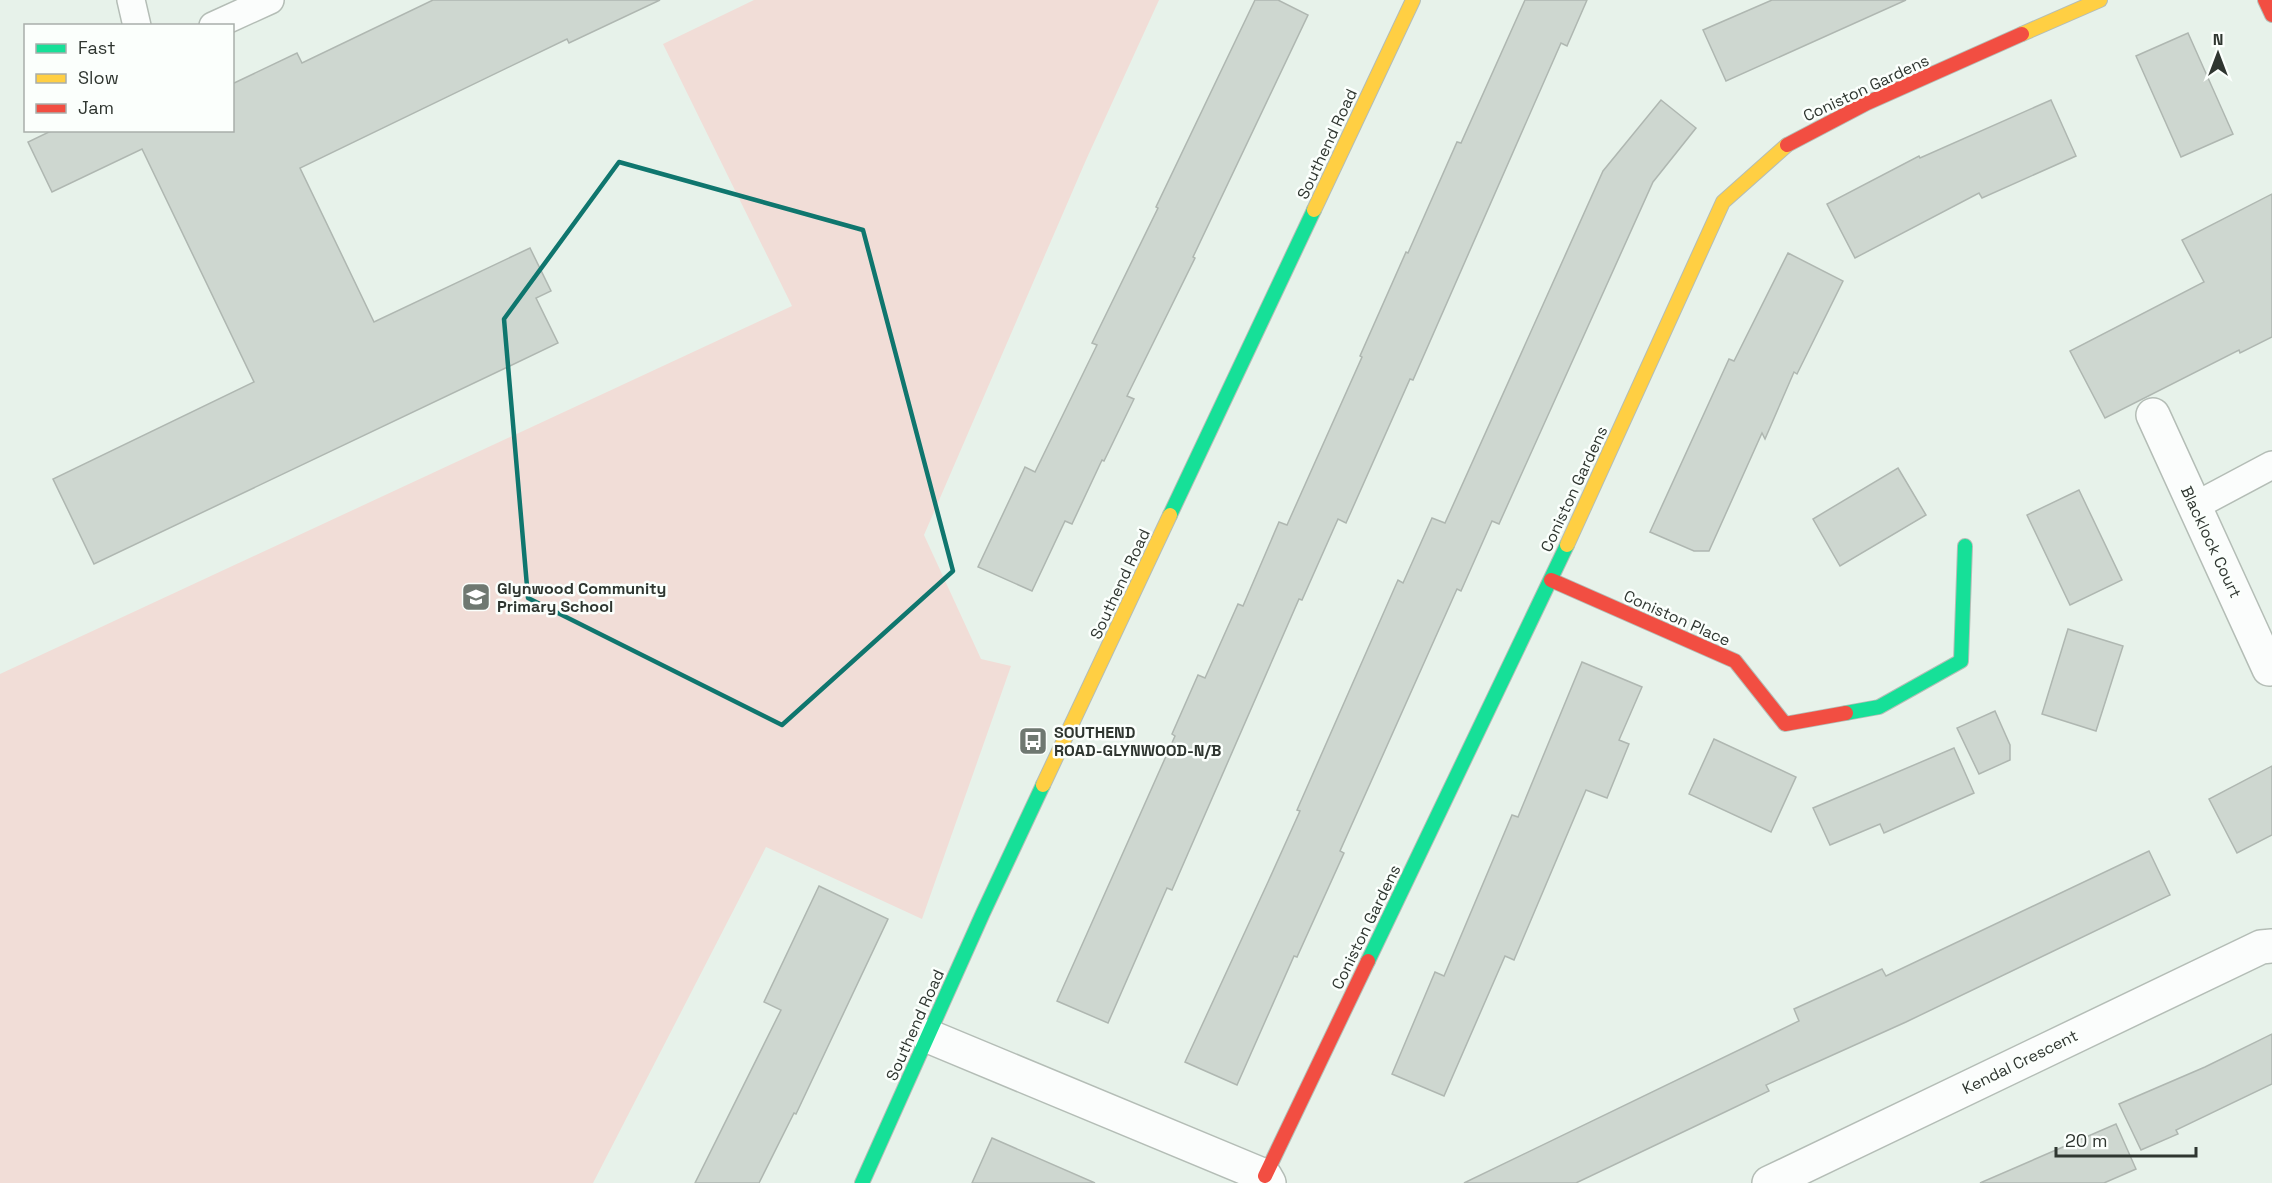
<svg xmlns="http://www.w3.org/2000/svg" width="2272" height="1183" font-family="'Space Grotesk',sans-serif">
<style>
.green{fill:#f1ddd7}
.building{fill:#ced7d0;stroke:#afb7b1;stroke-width:1.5}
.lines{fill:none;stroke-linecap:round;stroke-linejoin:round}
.lane-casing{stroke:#b4bdb6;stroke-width:30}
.street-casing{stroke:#b4bdb6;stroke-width:36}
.fast-casing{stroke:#b4bdb6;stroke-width:16}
.slow-casing{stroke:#b4bdb6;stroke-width:16}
.jam-casing{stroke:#b4bdb6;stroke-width:16}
.lane{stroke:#fbfdfc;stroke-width:27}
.street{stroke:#fbfdfc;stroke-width:33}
.fast{stroke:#16e098;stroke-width:14}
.slow{stroke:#ffcf43;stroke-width:14}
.jam{stroke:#f24e42;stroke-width:14}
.marked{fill:none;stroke:#0f766e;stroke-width:4.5;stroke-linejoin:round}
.labels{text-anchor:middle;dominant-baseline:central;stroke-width:5;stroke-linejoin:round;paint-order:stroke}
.street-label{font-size:16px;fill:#2f3630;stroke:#fbfffc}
.poi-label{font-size:16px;font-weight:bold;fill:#2f3630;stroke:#fbfffc;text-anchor:start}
</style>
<rect width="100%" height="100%" fill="#e7f2ea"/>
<polygon class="green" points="754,0 1159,0 1086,160 924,535 981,659 1011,666 922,919 766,847 593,1183 0,1183 0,674 792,306 663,44"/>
<g class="building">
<polygon points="433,0 660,0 569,43 567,39 300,168 374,322 530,248 551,291 536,298 558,343 94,564 53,479 254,382 142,149 52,192 28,142 53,130 232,130 232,84 297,53 302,63"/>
<polygon points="1255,0 1278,0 1308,15 1193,257 1195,258 1127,396 1134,399 1104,461 1102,460 1072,524 1065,521 1032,591 978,567 1025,467 1035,472 1097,345 1092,343 1158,208 1156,207"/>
<polygon points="1525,0 1587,0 1567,46 1561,43 1413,380 1410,379 1346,523 1338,519 1302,600 1299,599 1172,890 1167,888 1108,1023 1057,1001 1175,736 1172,734 1198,675 1205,678 1238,604 1243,606 1279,522 1287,525 1362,357 1360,356 1406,252 1408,253 1457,142 1461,143"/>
<polygon points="1772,0 1906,0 1726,81 1703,30"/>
<polygon points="2188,33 2233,134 2181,157 2136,56"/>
<polygon points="1661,100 1696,128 1653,182 1499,524 1492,521 1461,591 1457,589 1340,851 1344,853 1297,957 1294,956 1237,1085 1185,1062 1268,882 1300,811 1297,810 1398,580 1403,583 1432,518 1445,523 1603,171"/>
<polygon points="2051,100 2076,156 1982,198 1979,193 1855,258 1827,204 1919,156 1920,158"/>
<polygon points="2272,194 2272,337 2240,353 2239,350 2105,418 2070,351 2204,282 2182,240"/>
<polygon points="1788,253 1843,281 1797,374 1794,372 1765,439 1762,433 1709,551 1694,551 1650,532 1729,359 1734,361"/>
<polygon points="1898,468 1926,515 1840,566 1813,519"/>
<polygon points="2079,490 2122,580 2070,605 2027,515"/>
<polygon points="2068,629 2123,646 2096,731 2042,714"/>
<polygon points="1582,662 1642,687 1619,740 1629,744 1607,798 1586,790 1514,960 1505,956 1444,1096 1392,1074 1435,972 1444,976 1512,815 1518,817"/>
<polygon points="1995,711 2010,745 2010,760 1979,774 1957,728"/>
<polygon points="1714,739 1796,777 1771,832 1689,794"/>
<polygon points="1954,748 1974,793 1884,833 1880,824 1830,845 1813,808"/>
<polygon points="2272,766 2272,835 2237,853 2209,799"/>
<polygon points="2149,851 2170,895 1906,1022 1766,1085 1769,1091 1725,1112 1576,1183 1464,1183 1799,1021 1794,1009 1882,969 1886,976"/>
<polygon points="819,886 888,919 796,1114 794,1113 759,1183 695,1183 781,1010 764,1002"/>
<polygon points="2272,1034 2272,1084 2176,1130 2178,1134 2141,1150 2119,1104 2205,1067"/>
<polygon points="2116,1124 2136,1169 2104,1183 1980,1183"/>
<polygon points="992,1138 1095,1183 972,1183"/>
</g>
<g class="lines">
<g class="lane-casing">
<g id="lane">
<polyline points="131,0 137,26"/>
<polyline points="213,26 270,0"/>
<polyline points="2195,506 2272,465"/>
</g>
</g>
<g class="street-casing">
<g id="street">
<polyline points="2153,415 2269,669"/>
<polyline points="928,1036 1265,1176 1269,1183"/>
<polyline points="1769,1183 2261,947 2272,946"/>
</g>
</g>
<g class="fast-casing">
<g id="fast">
<polyline points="1170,515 1314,210"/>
<polyline points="1846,713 1879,707 1961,661 1965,546"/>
<polyline points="1368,961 1567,545"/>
<polyline points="862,1183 983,913 1043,785"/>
</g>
</g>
<g class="slow-casing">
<g id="slow">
<polyline points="2022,34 2100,0"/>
<polyline points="1314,210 1413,0"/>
<polyline points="1567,545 1723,202 1787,145"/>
<polyline points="1043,785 1170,515"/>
</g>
</g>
<g class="jam-casing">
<g id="jam">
<polyline points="2265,0 2272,15"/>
<polyline points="1787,145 1867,103 2022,34"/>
<polyline points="1551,580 1735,661 1785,724 1846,713"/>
<polyline points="1265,1176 1368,961"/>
</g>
</g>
<use href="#lane" class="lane"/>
<use href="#street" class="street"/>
<use href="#fast" class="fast"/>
<use href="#slow" class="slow"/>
<use href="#jam" class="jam"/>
</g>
<path class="marked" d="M619 162 863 230 953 571 782 725 528 598 504 319Z"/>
<defs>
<g id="school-square" transform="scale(1.5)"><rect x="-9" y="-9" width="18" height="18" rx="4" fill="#6f7871" stroke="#fbfffc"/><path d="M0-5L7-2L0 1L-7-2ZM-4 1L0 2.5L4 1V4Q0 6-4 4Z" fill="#fff"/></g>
<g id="bus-square" transform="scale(1.5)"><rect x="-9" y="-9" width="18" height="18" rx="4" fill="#6f7871" stroke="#fbfffc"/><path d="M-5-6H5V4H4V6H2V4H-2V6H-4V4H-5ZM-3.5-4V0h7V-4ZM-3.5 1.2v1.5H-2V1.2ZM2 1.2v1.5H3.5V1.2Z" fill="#fff"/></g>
</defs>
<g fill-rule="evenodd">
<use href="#school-square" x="476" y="597"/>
<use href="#bus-square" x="1033" y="741"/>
</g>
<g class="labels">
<g class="street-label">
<text transform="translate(1866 88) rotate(-25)">Coniston Gardens</text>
<text transform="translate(1327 144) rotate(-65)">Southend Road</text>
<text transform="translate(1574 489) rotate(-65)">Coniston Gardens</text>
<text transform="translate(2211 542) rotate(65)">Blacklock Court</text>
<text transform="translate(1120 584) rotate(-65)">Southend Road</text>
<text transform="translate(1677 618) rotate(24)">Coniston Place</text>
<text transform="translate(1366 927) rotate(-64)">Coniston Gardens</text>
<text transform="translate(915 1025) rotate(-66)">Southend Road</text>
<text transform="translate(2020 1062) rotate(-26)">Kendal Crescent</text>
</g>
<g class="poi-label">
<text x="497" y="588">Glynwood Community<tspan x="497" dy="18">Primary School</tspan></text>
<text x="1054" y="732">SOUTHEND<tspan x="1054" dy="18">ROAD-GLYNWOOD-N/B</tspan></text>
</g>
</g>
<rect x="24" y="24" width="210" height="108" fill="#fbfffc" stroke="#a9afaa" stroke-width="1.5"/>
<rect x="36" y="44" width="30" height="9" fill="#16e098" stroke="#a9afaa" stroke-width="1.5"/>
<text x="78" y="54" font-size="18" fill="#2f3630">Fast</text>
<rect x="36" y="74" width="30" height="9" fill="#ffcf43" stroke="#a9afaa" stroke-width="1.5"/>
<text x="78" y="84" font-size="18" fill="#2f3630">Slow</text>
<rect x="36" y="104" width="30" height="9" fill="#f24e42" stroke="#a9afaa" stroke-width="1.5"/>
<text x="78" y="114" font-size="18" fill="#2f3630">Jam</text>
<g transform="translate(2218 54)" stroke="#fbfffc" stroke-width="4.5" paint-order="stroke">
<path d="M0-4.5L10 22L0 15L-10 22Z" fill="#2f3630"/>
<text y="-9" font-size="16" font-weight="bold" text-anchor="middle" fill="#2f3630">N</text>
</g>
<path d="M2056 1147v9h140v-9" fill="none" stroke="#2f3630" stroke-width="3"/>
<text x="2065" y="1147" font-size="18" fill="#2f3630" stroke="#fbfffc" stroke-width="4.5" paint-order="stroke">20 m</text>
</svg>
